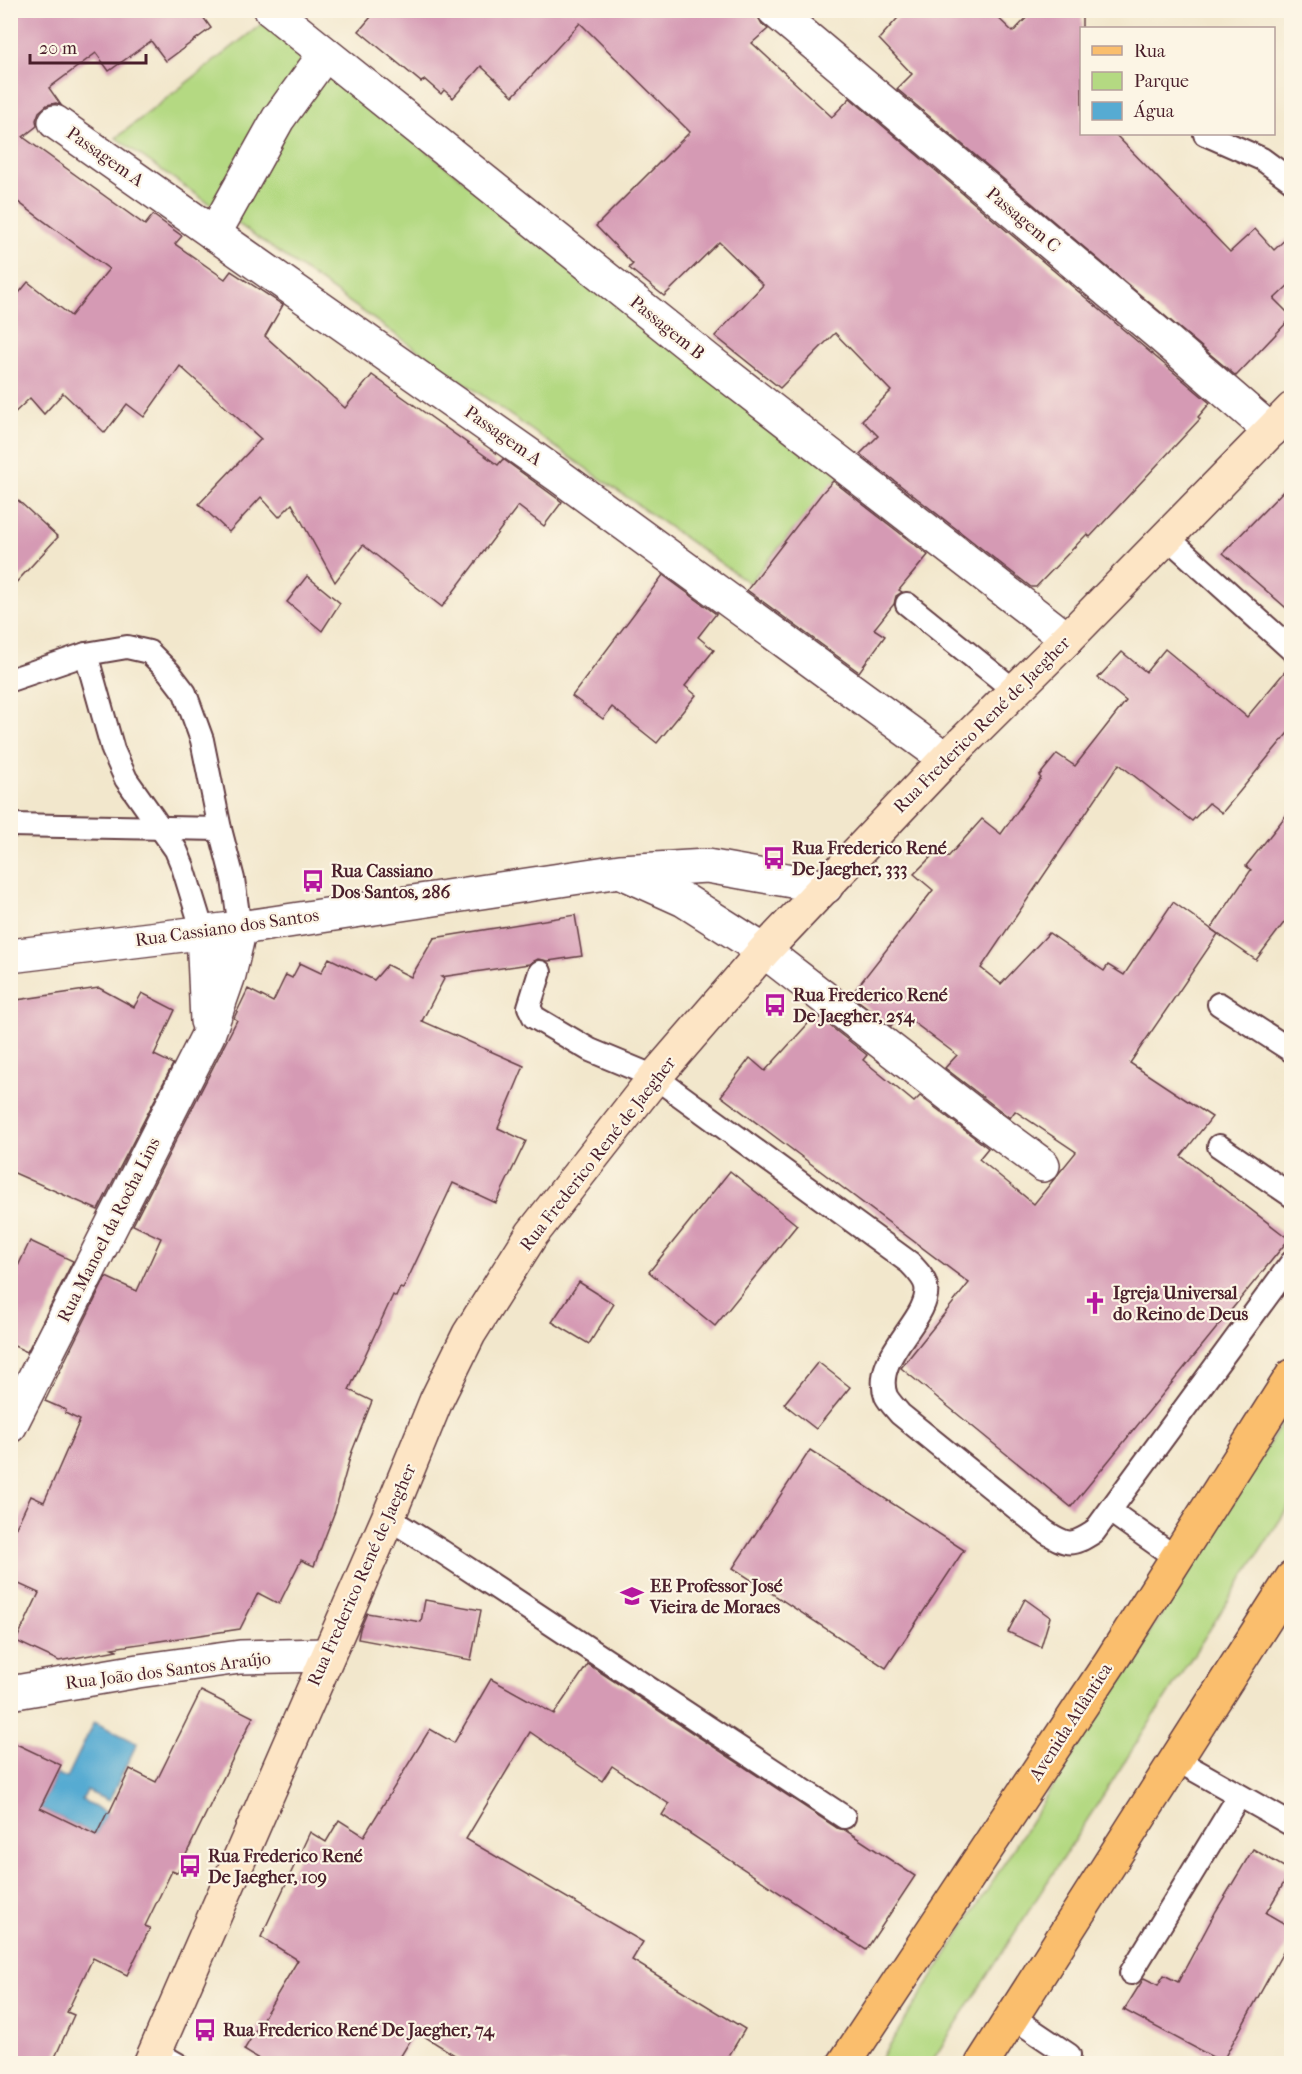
<svg xmlns="http://www.w3.org/2000/svg" width="1302" height="2074" font-family="'IM FELL French Canon',serif">
<style>
.green{fill:#b4d982;stroke:#7f7c56;stroke-width:1.5}
.water{fill:#56abd2;stroke:#50657e;stroke-width:1.5}
.building{fill:#d59ab4}
.lines{fill:none;stroke-linecap:round;stroke-linejoin:round}
.lane-casing{stroke:#633d43;stroke-width:26}
.street-casing{stroke:#633d43;stroke-width:36}
.secondary-casing{stroke:#633d43;stroke-width:36}
.primary-casing{stroke:#633d43;stroke-width:36}
.lane{stroke:#fff;stroke-width:22}
.street{stroke:#fff;stroke-width:33}
.secondary{stroke:#fde5c5;stroke-width:33}
.primary{stroke:#fabe6d;stroke-width:33}
.labels{text-anchor:middle;dominant-baseline:central;stroke-width:4.5;stroke-linejoin:round;paint-order:stroke}
.street-label{font-size:18px;fill:#4a1f2b;stroke:#fcf5e5}
.poi-label{font-size:18px;font-weight:bold;fill:#4a1f2b;stroke:#fcf5e5;text-anchor:start}
</style>
<rect width="100%" height="100%" fill="#fcf5e5"/>
<filter id="ink" filterUnits="userSpaceOnUse"><feTurbulence type="fractalNoise" baseFrequency=".0167" numOctaves="2"/><feDisplacementMap in="SourceGraphic" scale="12" xChannelSelector="R" yChannelSelector="G"/><feConvolveMatrix kernelMatrix="1 2 1 2 8 2 1 2 1" color-interpolation-filters="sRGB"/></filter>
<filter id="wash" filterUnits="userSpaceOnUse"><feTurbulence type="fractalNoise" baseFrequency=".008" numOctaves="4" result="noise"/><feDisplacementMap in="SourceGraphic" scale="24" xChannelSelector="R" yChannelSelector="G"/><feGaussianBlur stdDeviation="1.35" result="paint"/><feColorMatrix in="noise" values="0 0 0 0 0 0 0 0 0 0 0 0 0 0 0 0 0 1.4 0 .05"/><feComposite in="paint" operator="in"/></filter>
<g filter="url(#wash)">
<rect width="100%" height="100%" fill="#f2e7cc"/>
<g class="green">
<polygon points="263,23 840,475 749,583 116,138"/>
<polygon points="1291,1409 1291,1503 931,2063 878,2063"/>
</g>
<polygon class="water" points="94,1722 137,1743 109,1801 87,1791 82,1800 107,1813 96,1835 40,1808 57,1774 67,1778"/>
<g id="blocks">
<g class="building">
<polygon points="10,10 198,10 211,28 166,61 151,41 109,71 96,53 49,88 61,105 56,103 47,105 39,112 36,120 37,126 23,137 145,225 153,215 182,236 175,244 225,279 231,271 283,305 265,336 345,408 372,375 498,465 503,459 562,502 544,526 518,506 442,607 363,545 335,582 292,504 279,517 261,497 229,532 199,504 261,439 180,366 144,417 127,404 105,433 63,393 44,414 30,398 10,417 10,304 28,282 71,316 109,269 10,196"/>
<polygon points="377,10 754,10 762,24 768,29 752,43 832,117 850,98 1210,403 1198,417 1200,419 1090,537 1087,534 1036,587 1031,587 860,454 878,436 862,420 891,391 835,333 780,388 715,336 763,285 719,242 664,296 629,268 633,264 596,226 690,132 580,23 513,96 481,66 453,98 444,90 441,94 425,80 421,82 359,31"/>
<polygon points="905,10 990,10 1013,32 1034,10 1082,10 1082,134 1115,134 1230,252 1255,229 1274,250 1292,233 1292,282 1274,299 1292,317 1236,376 897,89 912,74 879,39"/>
<polygon points="833,481 928,555 899,590 902,592 896,596 894,604 874,629 885,636 859,672 747,590 822,493"/>
<polygon points="1292,482 1292,613 1223,553"/>
<polygon points="10,493 58,537 10,589"/>
<polygon points="663,575 716,614 698,637 714,650 685,686 696,695 657,743 612,707 603,719 572,696"/>
<polygon points="307,576 340,603 322,631 287,602"/>
<polygon points="1165,649 1247,717 1292,663 1292,728 1222,813 1209,803 1192,821 1119,764 981,968 1001,984 1049,933 1104,971 1108,965 1124,975 1173,902 1218,934 1130,1063 1212,1117 1181,1156 1289,1239 1071,1507 901,1368 969,1283 721,1096 750,1058 765,1071 816,1015 867,1055 863,1060 914,1102 920,1096 988,1148 979,1159 1034,1204 1076,1152 1015,1111 1010,1118 945,1068 957,1055 901,1013 891,1026 851,995 933,890 914,874 938,850 948,857 982,819 1001,834 1041,778 1039,776 1057,754 1075,766 1126,701 1098,678 1122,652 1146,672"/>
<polygon points="1292,808 1292,912 1256,960 1211,929 1251,870 1246,866"/>
<polygon points="575,915 582,956 548,961 538,959 529,964 441,977 444,979 422,1021 524,1066 498,1128 526,1141 496,1203 453,1183 403,1289 400,1288 396,1297 393,1295 349,1390 372,1401 351,1454 335,1511 314,1566 301,1560 279,1604 258,1593 240,1629 112,1648 117,1650 59,1661 16,1641 39,1593 10,1580 10,1540 31,1496 44,1502 80,1420 65,1413 66,1410 45,1401 106,1277 137,1291 161,1238 133,1225 237,1020 234,1018 248,989 273,1002 286,975 292,978 300,963 321,973 329,958 374,980 387,965 411,977 434,938"/>
<polygon points="99,988 134,1007 142,993 175,1010 154,1055 173,1064 98,1210 10,1171 10,1001"/>
<polygon points="730,1171 797,1225 715,1326 649,1272"/>
<polygon points="30,1241 73,1261 27,1352 10,1344 10,1283"/>
<polygon points="579,1282 614,1304 589,1344 552,1322"/>
<polygon points="818,1362 850,1387 816,1429 784,1404"/>
<polygon points="810,1450 964,1550 886,1668 733,1568"/>
<polygon points="1025,1599 1050,1617 1041,1647 1008,1632"/>
<polygon points="425,1600 481,1610 471,1660 358,1639 360,1629 367,1613 421,1622"/>
<polygon points="588,1664 837,1828 845,1830 915,1876 866,1950 662,1815 669,1804 612,1766 602,1781 530,1732 466,1839 643,1942 632,1960 745,2029 724,2064 469,2064 416,2031 396,2064 267,2064 244,2050 298,1960 261,1937 310,1832 326,1842 339,1820 364,1836 430,1729 454,1743 491,1679 554,1714"/>
<polygon points="201,1691 253,1717 177,1873 172,1871 145,1926 150,1928 127,1975 93,1958 67,2012 74,2015 52,2064 10,2064 10,1741 61,1765 40,1808 96,1835 107,1813 109,1813 130,1769 156,1782"/>
<polygon points="1253,1849 1291,1871 1266,1913 1292,1928 1292,1936 1222,2062 1124,2010 1144,1978 1158,1985 1164,1975 1178,1982 1216,1911"/>
</g>
</g>
</g>
<g filter="url(#ink)">
<use href="#blocks" fill-opacity="0" stroke="#633d43" stroke-width="1.5"/>
<g class="lines">
<g class="lane-casing">
<g id="lane">
<polyline points="1205,134 1262,159 1292,181"/>
<polyline points="1167,537 1292,650"/>
<polyline points="907,604 1015,691"/>
<polyline points="86,654 113,750 126,779 176,850 183,867 203,932"/>
<polyline points="10,680 86,654 127,647 149,652 169,672 185,693 202,740 220,829 233,879 240,928"/>
<polyline points="10,825 220,829"/>
<path d="M540 972 529 1007 534 1017 590 1050 655 1077 910 1263C916 1270 924 1277 926 1286 932 1319 871 1355 886 1396 889 1402 896 1409 900 1414L1046 1532C1068 1546 1072 1546 1094 1532L1292 1262"/>
<polyline points="1219,1004 1292,1051"/>
<polyline points="1219,1146 1292,1196"/>
<polyline points="1110,1511 1176,1558"/>
<polyline points="388,1518 441,1551 844,1817"/>
<polyline points="1175,1759 1292,1825"/>
<polyline points="1131,1973 1239,1796"/>
<polyline points="1011,2016 1069,2055"/>
<polyline points="156,2052 177,2064"/>
</g>
</g>
<g class="street-casing">
<g id="street">
<polyline points="271,10 709,361 1067,639"/>
<polyline points="774,10 1160,335 1271,431"/>
<polyline points="55,122 559,476 946,759"/>
<polyline points="214,234 278,119 325,54"/>
<polyline points="624,873 684,900 764,951 983,1121 1043,1165"/>
<polyline points="203,932 207,1021"/>
<polyline points="10,956 240,928 620,871 707,866 826,887"/>
<polyline points="10,1426 208,1035 229,975 240,928"/>
<polyline points="10,1693 138,1671 240,1657 327,1655"/>
</g>
</g>
<g class="secondary-casing">
<polyline id="secondary" points="150,2064 388,1518 436,1401 469,1334 532,1234 655,1077 764,951 946,759 1067,639 1292,409"/>
</g>
<g class="primary-casing">
<g id="primary">
<polyline points="844,2064 1111,1661 1292,1376"/>
<polyline points="982,2064 1292,1578"/>
</g>
</g>
<use href="#lane" class="lane"/>
<use href="#street" class="street"/>
<use href="#secondary" class="secondary"/>
<use href="#primary" class="primary"/>
</g>
</g>
<defs>
<g id="bus-bare" transform="scale(1.8)"><path d="M-5-6H5V4H4V6H2V4H-2V6H-4V4H-5ZM-3.5-4V0h7V-4ZM-3.5 1.2v1.5H-2V1.2ZM2 1.2v1.5H3.5V1.2Z" fill="#b5179e" stroke="#fcf5e5" stroke-width="2.5" paint-order="stroke"/></g>
<g id="church-bare" transform="scale(1.8)"><path d="M-1.2-6h2.4v3.5h3.3v2.4h-3.3V6h-2.4V-.1h-3.3v-2.4h3.3Z" fill="#b5179e" stroke="#fcf5e5" stroke-width="2.5" paint-order="stroke"/></g>
<g id="school-bare" transform="scale(1.8)"><path d="M0-5L7-2L0 1L-7-2ZM-4 1L0 2.5L4 1V4Q0 6-4 4Z" fill="#b5179e" stroke="#fcf5e5" stroke-width="2.5" paint-order="stroke"/></g>
</defs>
<g fill-rule="evenodd">
<use href="#bus-bare" x="774" y="858"/>
<use href="#bus-bare" x="313" y="881"/>
<use href="#bus-bare" x="775" y="1005"/>
<use href="#church-bare" x="1095" y="1303"/>
<use href="#school-bare" x="632" y="1596"/>
<use href="#bus-bare" x="190" y="1866"/>
<use href="#bus-bare" x="205" y="2030"/>
</g>
<g class="labels">
<g class="street-label">
<text transform="translate(105 157) rotate(35)">Passagem A</text>
<text transform="translate(1023 220) rotate(40)">Passagem C</text>
<text transform="translate(667 328) rotate(39)">Passagem B</text>
<text transform="translate(503 436) rotate(35)">Passagem A</text>
<text transform="translate(982 725) rotate(-45)">Rua Frederico René de Jaegher</text>
<text transform="translate(227 928) rotate(-8)">Rua Cassiano dos Santos</text>
<text transform="translate(598 1154) rotate(-52)">Rua Frederico René de Jaegher</text>
<text transform="translate(109 1230) rotate(-63)">Rua Manoel da Rocha Lins</text>
<text transform="translate(362 1575) rotate(-66)">Rua Frederico René de Jaegher</text>
<text transform="translate(168 1671) rotate(-7)">Rua João dos Santos Araújo</text>
<text transform="translate(1071 1722) rotate(-57)">Avenida Atlântica</text>
</g>
<g class="poi-label">
<text x="792" y="848">Rua Frederico René<tspan x="792" dy="21">De Jaegher, 333</tspan></text>
<text x="331" y="871">Rua Cassiano<tspan x="331" dy="21">Dos Santos, 286</tspan></text>
<text x="793" y="995">Rua Frederico René<tspan x="793" dy="21">De Jaegher, 254</tspan></text>
<text x="1113" y="1293">Igreja Universal<tspan x="1113" dy="21">do Reino de Deus</tspan></text>
<text x="650" y="1586">EE Professor José<tspan x="650" dy="21">Vieira de Moraes</tspan></text>
<text x="208" y="1856">Rua Frederico René<tspan x="208" dy="21">De Jaegher, 109</tspan></text>
<text x="223" y="2030">Rua Frederico René De Jaegher, 74</text>
</g>
</g>
<rect width="1302" height="2074" fill="none" stroke="#fcf5e5" stroke-width="36"/>
<rect x="1080" y="27" width="195" height="108" fill="#fcf5e5" stroke="#b59f9b" stroke-width="1.5"/>
<rect x="1092" y="46" width="30" height="9" fill="#fabe6d" stroke="#b59f9b" stroke-width="1.5"/>
<text x="1134" y="57" font-size="18" fill="#4a1f2b">Rua</text>
<rect x="1092" y="72" width="30" height="18" fill="#b4d982" stroke="#b59f9b" stroke-width="1.5"/>
<text x="1134" y="87" font-size="18" fill="#4a1f2b">Parque</text>
<rect x="1092" y="102" width="30" height="18" fill="#56abd2" stroke="#b59f9b" stroke-width="1.5"/>
<text x="1134" y="117" font-size="18" fill="#4a1f2b">Água</text>
<path d="M30 54v9h116v-9" fill="none" stroke="#4a1f2b" stroke-width="3"/>
<text x="39" y="54" font-size="18" fill="#4a1f2b" stroke="#fcf5e5" stroke-width="4.5" paint-order="stroke">20 m</text>
</svg>
